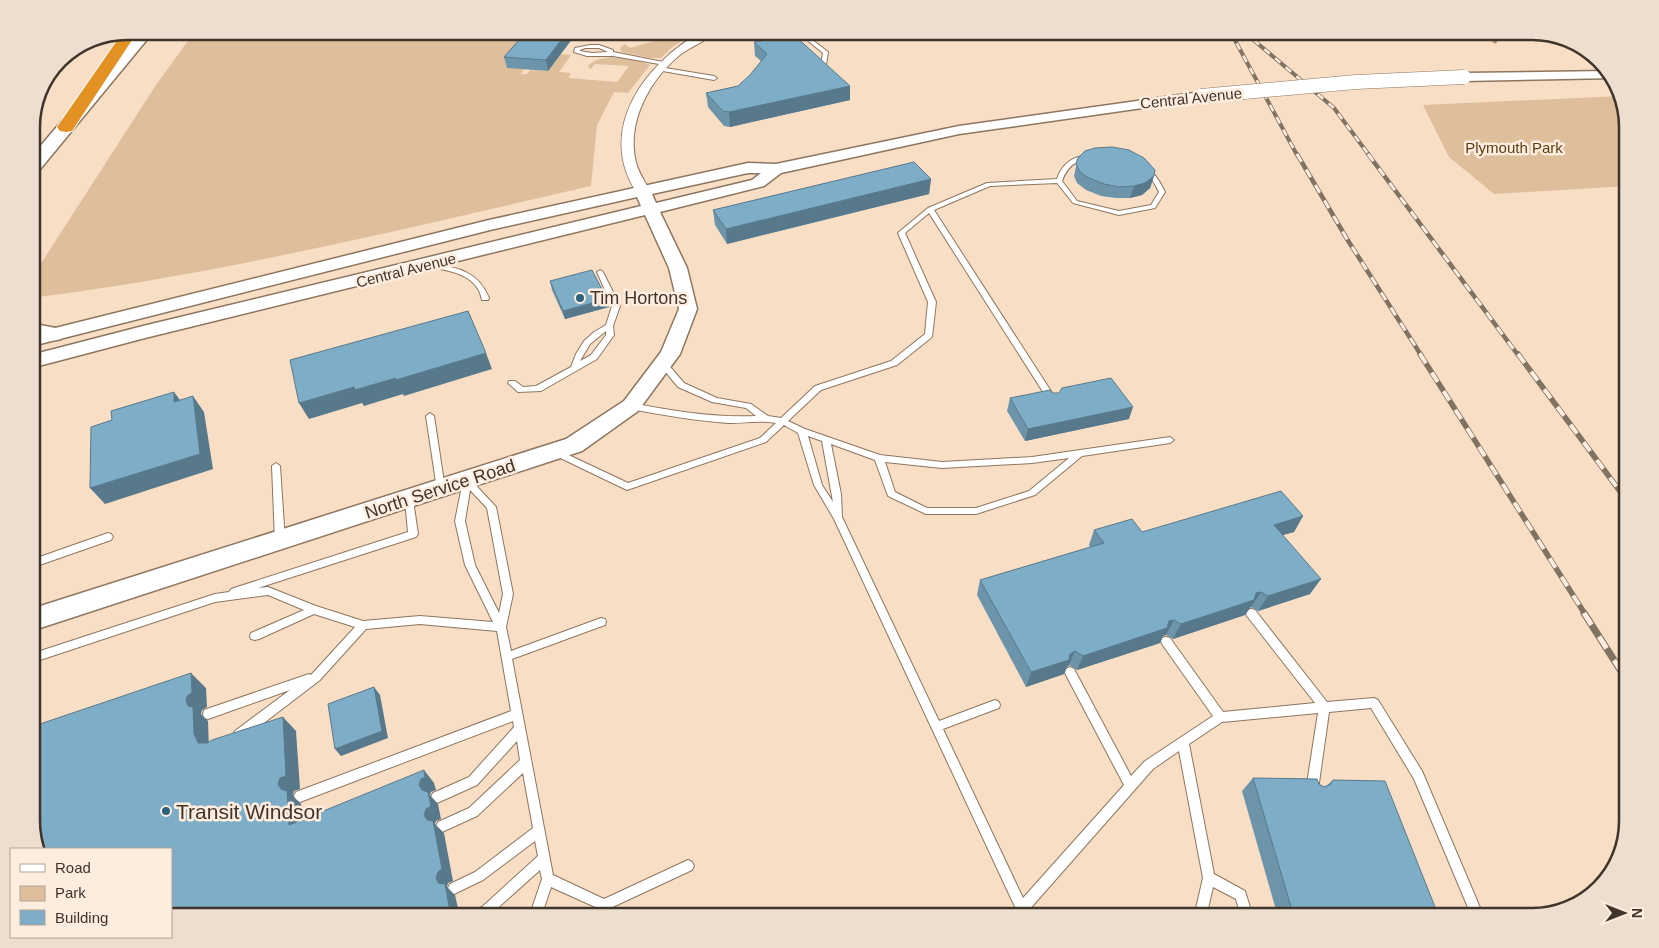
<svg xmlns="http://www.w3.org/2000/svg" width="1659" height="948" font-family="Arial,sans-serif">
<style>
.green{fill:#dfbe9c}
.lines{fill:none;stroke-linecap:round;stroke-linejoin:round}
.stream{stroke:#ae8c6a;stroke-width:4.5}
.service-casing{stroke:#8d765f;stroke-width:2}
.minor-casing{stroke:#8d765f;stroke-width:2}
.tertiary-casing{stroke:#8d765f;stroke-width:3}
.secondary-casing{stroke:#8d765f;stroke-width:3}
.motorway-casing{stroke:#fff;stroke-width:2}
.service{fill:#fff;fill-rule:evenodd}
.minor{fill:#fff;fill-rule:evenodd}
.tertiary{fill:#fff;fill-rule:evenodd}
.secondary{fill:#fff;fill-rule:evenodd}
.motorway{fill:#e49124;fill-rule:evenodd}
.rail-far3-casing{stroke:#817262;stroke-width:4}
.rail-far2-casing{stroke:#817262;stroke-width:4.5}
.rail-far1-casing{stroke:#817262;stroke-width:5.5}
.rail-casing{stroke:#817262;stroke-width:7}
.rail-far3{stroke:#fdedde;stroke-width:2.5;stroke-dasharray:7;stroke-linecap:butt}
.rail-far2{stroke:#fdedde;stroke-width:3;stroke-dasharray:9;stroke-linecap:butt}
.rail-far1{stroke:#fdedde;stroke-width:4;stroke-dasharray:11;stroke-linecap:butt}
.rail{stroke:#fdedde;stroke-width:5;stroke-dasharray:14;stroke-linecap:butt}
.tertiary-bridge-casing{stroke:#8d765f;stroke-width:15;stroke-linecap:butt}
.tertiary-bridge{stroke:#fff;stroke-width:14}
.wall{fill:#6c95ab}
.shaded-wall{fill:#58798b}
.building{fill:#7eadc7;stroke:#58798b}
.poi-dot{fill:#2b617c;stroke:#fdedde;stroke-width:2}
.labels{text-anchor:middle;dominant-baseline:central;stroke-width:5;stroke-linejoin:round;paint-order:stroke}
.far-street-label{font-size:15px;fill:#3f352b;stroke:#fdedde}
.far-park-label{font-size:15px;fill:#5f3c12;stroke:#fdedde}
.poi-label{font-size:18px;fill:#3f352b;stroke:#fdedde;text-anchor:start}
.street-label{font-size:18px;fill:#3f352b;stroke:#fdedde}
.near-poi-label{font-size:21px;fill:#3f352b;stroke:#fdedde;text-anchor:start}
.rim{fill:none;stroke:#3f352b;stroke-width:2.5}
</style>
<rect width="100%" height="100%" fill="#f8dec5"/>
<g class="green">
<path d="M195 31H230L229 34H240L311 31H531L524 69 521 74H527L530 70 548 71 560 54 571 55 559 72 571 73 568 78 617 82 629 66 595 64 591 69 589 68 588 66C600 52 635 57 650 65L628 93 614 92 597 125 591 186C405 229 220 274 31 298V279L154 88Z"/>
<polygon points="656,31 698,31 672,47 661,58 650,58 622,52 620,48 625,44 630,48 664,38"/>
<polygon points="1620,96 1628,121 1628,186 1494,194 1449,157 1423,105"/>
</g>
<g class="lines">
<polyline class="stream" points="1487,31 1495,41"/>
<g class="service-casing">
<g id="service">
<polygon points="796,31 801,31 828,52 826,65 821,64 823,53"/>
<path d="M590 45H599L613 50V52L668 63 665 65 613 56H587L574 52 575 48ZM585 48H599L608 52 592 53 580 51V50Z"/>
<polygon points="659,67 714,76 717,78 714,80 657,70 656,69"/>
<path d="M1108 154C1136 153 1154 168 1165 192L1155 208 1119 215 1073 203 1057 183 990 186 934 210 1056 399 1057 401 1056 403H1050L929 213 905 233 936 302 932 337 897 365 821 390 788 421 805 429 880 455 942 462 1032 457 1170 437 1174 440 1170 443 1082 456 1035 495 976 514H926L888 496 875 460 831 444 841 494 842 517 939 721 995 700 999 702 1000 705 999 708 943 729 1023 898 1124 785 1066 675 1065 672 1066 669 1070 667 1074 669 1131 776 1145 761 1213 716 1162 644 1161 641 1162 638 1166 637 1170 638 1223 712 1315 703 1247 616 1246 613 1247 610 1251 609 1255 610 1327 702 1374 698 1378 700 1422 771 1484 917H1472L1414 779 1371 708 1329 712 1318 790 1316 794 1312 796 1308 794 1306 790 1318 713 1222 722 1189 744 1214 874 1245 891 1253 917H1241L1236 899 1213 887 1206 917H1194L1203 878 1179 751 1153 769 1028 911V917H1016V909L834 519 814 485 798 433 784 425 766 442 627 490 552 454 551 452 552 450H558L628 483 760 438 776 423C760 420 745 423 729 423 696 421 663 415 631 409L627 406 631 403C673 411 714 418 756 416L746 408 712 402 678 387 659 364 663 361 666 362 684 383 717 398 751 404 768 416 781 418 815 386 891 361 925 334 928 302 898 233 899 232 928 208 987 183 1057 179C1065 155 1085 154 1108 154ZM1099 157C1128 156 1146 164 1159 192L1151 205 1119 211 1077 201 1062 181C1069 162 1080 159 1099 157ZM808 436 822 441 833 502 822 485ZM1069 458 1029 491 976 508H927L895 492 885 462 942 468 1032 463Z"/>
<path d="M427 263C454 267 477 269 489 298L488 300H482C481 296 480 292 478 289 467 271 442 270 425 266V264Z"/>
<path d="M600 270 603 272 620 306 613 326 614 335 597 359 541 391 518 392 508 383 509 381H515L523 387 536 386 571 367 576 354 584 341 594 332 606 325 612 306 597 272ZM606 331V335L591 355 580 361 590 344Z"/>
<polygon points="430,413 434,416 445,489 444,491 438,491 437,489 426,416"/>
<polygon points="276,463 280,466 285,541 283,544 277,544 275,541 272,466"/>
<path d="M467 478 470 479 496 507 513 594 506 627 511 651 601 618 605 619 606 622 605 625 512 659 553 875 604 899 688 860 692 862 694 866 692 870 604 911 551 887 541 917H529L542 879 540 870 490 915 487 917H466L468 913 482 907 538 856 535 841 483 880 454 894 450 892 448 888 450 884 475 872 533 828 523 773 477 816 442 832 438 830 436 826 438 822 469 808 520 760 517 741 477 785 437 803 433 801 431 797 433 793 469 777 514 727 513 721 300 802 296 800 294 796 296 792 511 711 497 631 420 624 366 629 320 680 243 739 239 740 235 739 233 735 235 731 290 690 208 719 204 718 203 714 204 710 309 674 311 675 355 627 314 614 259 639 255 640 251 639 250 636 251 633 304 610 268 595 215 602 31 663V654L215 594 229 592 231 589 234 588 408 532 405 500 406 498H412L413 500 418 534 416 537 258 588 268 587 316 606 363 621 420 616 493 622 465 565 455 521 463 481ZM470 490 487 508 503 594 499 613 475 565 465 521Z"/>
<polygon points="108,533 111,534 113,537 111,540 31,568 31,560"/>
</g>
</g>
<g class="minor-casing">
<path id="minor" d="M703 31H716C707 41 692 46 681 54 650 79 626 122 636 162 638 172 645 181 649 190L647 193H637C595 129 646 62 703 31Z"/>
</g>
<g class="tertiary-casing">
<g id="tertiary">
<polygon points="1607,71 1614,78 1464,81 1457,77 1464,73"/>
<path d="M1201 92 1206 93 1208 96 1206 99 959 134 781 173 764 186 660 212 687 268 697 309 680 354 638 411 582 451 31 631V609L566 439 624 401 661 352 679 309 669 268 645 215 145 338 31 368V355L143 326 641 206 637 197 490 230 32 346 31 334 489 220 748 163 776 164 959 126ZM748 173H761L752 180 656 203 652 194Z"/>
</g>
</g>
<g class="secondary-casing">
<g id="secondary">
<polygon points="139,31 154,31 37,173 31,174 31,157"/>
<path d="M40 325 61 329 64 334 61 339C51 342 42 339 31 341V327Z"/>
</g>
</g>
<g class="motorway-casing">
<polygon id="motorway" points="138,31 72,131 66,132 60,131 57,127 123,32"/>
</g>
<use href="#service" class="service"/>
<use href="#minor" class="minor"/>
<use href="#tertiary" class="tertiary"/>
<use href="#secondary" class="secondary"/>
<use href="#motorway" class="motorway"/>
<g class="rail-far3-casing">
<g id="rail-far3">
<polyline points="1230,31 1297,155"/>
<polyline points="1243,31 1334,108 1369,155"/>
</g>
</g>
<g class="rail-far2-casing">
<g id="rail-far2">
<polyline points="1297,154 1347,239 1421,355"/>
<polyline points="1368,154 1518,355"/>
</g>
</g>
<g class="rail-far1-casing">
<g id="rail-far1">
<polyline points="1420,354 1585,614"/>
<polyline points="1518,354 1628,502"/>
</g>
</g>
<g class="rail-casing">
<polyline id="rail" points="1584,613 1628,682"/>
</g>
<use href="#rail-far3" class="rail-far3"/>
<use href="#rail-far2" class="rail-far2"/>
<use href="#rail-far1" class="rail-far1"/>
<use href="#rail" class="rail"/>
<g class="tertiary-bridge-casing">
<polyline id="tertiary-bridge" points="1201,96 1356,82 1464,77"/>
</g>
<use href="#tertiary-bridge" class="tertiary-bridge"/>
</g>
<g class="wall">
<polygon points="527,31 578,31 548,71 507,68 504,57"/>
<polygon points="754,42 850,100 730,127 724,126 708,107 706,93 738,86 750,75 761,61 755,56"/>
<polygon points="1078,158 1154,176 1150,188 1142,195 1130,198 1116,198 1101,196 1086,190 1077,183 1074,176"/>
<polygon points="931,179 929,194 727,244 715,225 713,210"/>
<polygon points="550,281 607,299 609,307 565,319 552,290"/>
<polygon points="1053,393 1129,419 1025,441 1007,411 1010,398"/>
<polygon points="1303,516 1294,532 1283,535 1310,594 1258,611 1251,607 1250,608 1245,615 1173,639 1166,635 1163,636 1160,643 1077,670 1069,665 1067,667 1064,674 1026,687 977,595 980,580 1090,547 1089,545 1094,530 1142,532"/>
<polygon points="1253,778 1319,784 1324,787 1326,786 1333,780 1439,917 1278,917 1242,791"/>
</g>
<g class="shaded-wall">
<polygon points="568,31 578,31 548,71 546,60"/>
<polygon points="850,86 850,100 730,127 729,112"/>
<polygon points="1154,176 1150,188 1142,195 1130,198 1134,186"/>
<polygon points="931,179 929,194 727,244 726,229"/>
<polygon points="607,299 609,307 565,319 563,311"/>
<polygon points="486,353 492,369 404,396 403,394 364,406 362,403 309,419 299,403 354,387 396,378"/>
<polygon points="174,392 186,408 174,402"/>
<polygon points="193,396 204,412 213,469 105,504 90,488"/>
<polygon points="1133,407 1129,419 1025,441 1028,429"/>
<polygon points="1303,516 1294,532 1265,540 1274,525"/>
<polygon points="1321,579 1310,594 1258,611 1268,596"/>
<polygon points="1261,592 1251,607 1250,608 1245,615 1173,639 1181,624 1256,593"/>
<polygon points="1174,620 1166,635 1163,636 1160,643 1077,670 1083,656 1169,621"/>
<polygon points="1075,651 1069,665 1067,667 1064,674 1026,687 1031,672"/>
<polygon points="191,673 206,688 207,707 202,710 201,714 208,721 209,748 198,743 194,734 188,706 186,700"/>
<polygon points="374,687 380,695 388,738 341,756 335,749"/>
<polygon points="283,717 296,731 300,789 294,791 293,796 301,804 303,837 289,825 281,789 278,784"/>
<polygon points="424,770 434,783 436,790 431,792 430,795 438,804 441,819 436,821 435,824 444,833 453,881 448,883 447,887 455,895 460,917 451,917 438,883 436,878 427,820 424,815 422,790 419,785"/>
</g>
<g class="building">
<polygon points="527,31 568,31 546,60 504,57"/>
<polygon points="789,35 794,35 850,86 729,112 723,111 706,93 738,86 750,75 767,54 754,42"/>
<polygon points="1112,147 1129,150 1144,158 1155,170 1154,176 1145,183 1134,186 1119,187 1104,184 1089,178 1080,172 1076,164 1078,158 1085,151 1095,148"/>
<polygon points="914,162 931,179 726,229 713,210"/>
<polygon points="592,270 607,299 563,311 550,281"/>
<polygon points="468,311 486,353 396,380 396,378 355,390 354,387 299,403 290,360"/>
<polygon points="1111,378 1133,407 1028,429 1010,398 1050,390 1053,393 1059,393 1062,388"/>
<polygon points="174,392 174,402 193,396 200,454 90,488 91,427 112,420 111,411"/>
<polygon points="1281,491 1303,516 1274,525 1321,579 1268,596 1261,592 1256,593 1254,600 1181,624 1174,620 1169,621 1167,628 1083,656 1075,651 1070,654 1069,660 1031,672 980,580 1104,543 1094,530 1132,519 1142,532"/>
<polygon points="191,673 192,693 187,696 186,700 188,706 193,707 194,734 198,743 207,743 212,740 283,717 286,776 280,778 278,784 281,789 287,791 289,825 424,770 425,777 421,779 419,785 422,790 428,792 431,806 426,809 424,815 427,820 433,821 442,869 438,872 436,878 438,883 445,884 451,917 171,917 171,849 38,849 31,827 31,727"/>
<polygon points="374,687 382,731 335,749 328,704"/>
<polygon points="1253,778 1317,779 1319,784 1324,787 1330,785 1333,780 1385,781 1439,917 1294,917"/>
</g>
<g class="poi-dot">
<circle cx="580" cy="298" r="5"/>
<circle cx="166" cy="811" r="5"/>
</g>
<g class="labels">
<g class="far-street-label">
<text transform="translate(1191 98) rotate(-6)">Central Avenue</text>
<text transform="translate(406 270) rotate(-14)">Central Avenue</text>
</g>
<g class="far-park-label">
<text x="1514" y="147">Plymouth Park</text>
</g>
<g class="poi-label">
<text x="590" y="298">Tim Hortons</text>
</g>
<g class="street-label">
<text transform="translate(440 489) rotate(-18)">North Service Road</text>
</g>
<g class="near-poi-label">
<text x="176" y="811">Transit Windsor</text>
</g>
</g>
<path d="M0 0H1659V948H0ZM127 40H1532A87 87 0 0 1 1619 127V821A87 87 0 0 1 1532 908H127A87 87 0 0 1 40 821V127A87 87 0 0 1 127 40Z" fill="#eeded0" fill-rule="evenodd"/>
<path class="rim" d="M127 40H1532A87 87 0 0 1 1619 127V821A87 87 0 0 1 1532 908H127A87 87 0 0 1 40 821V127A87 87 0 0 1 127 40Z"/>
<rect x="10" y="848" width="162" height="90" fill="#fdedde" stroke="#b1a396"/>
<rect x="20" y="864" width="25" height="8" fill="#ffffff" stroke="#b1a396"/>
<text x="55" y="873" font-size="15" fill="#3f352b">Road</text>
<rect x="20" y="886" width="25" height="15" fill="#dfbe9c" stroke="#b1a396"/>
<text x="55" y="898" font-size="15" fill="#3f352b">Park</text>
<rect x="20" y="910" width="25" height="15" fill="#7eadc7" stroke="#b1a396"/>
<text x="55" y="923" font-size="15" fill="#3f352b">Building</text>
<g transform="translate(1624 913) rotate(90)" stroke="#fdedde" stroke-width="4" paint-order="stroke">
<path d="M0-4L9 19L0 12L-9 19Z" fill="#3f352b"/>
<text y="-8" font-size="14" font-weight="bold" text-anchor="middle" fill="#3f352b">N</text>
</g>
</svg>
